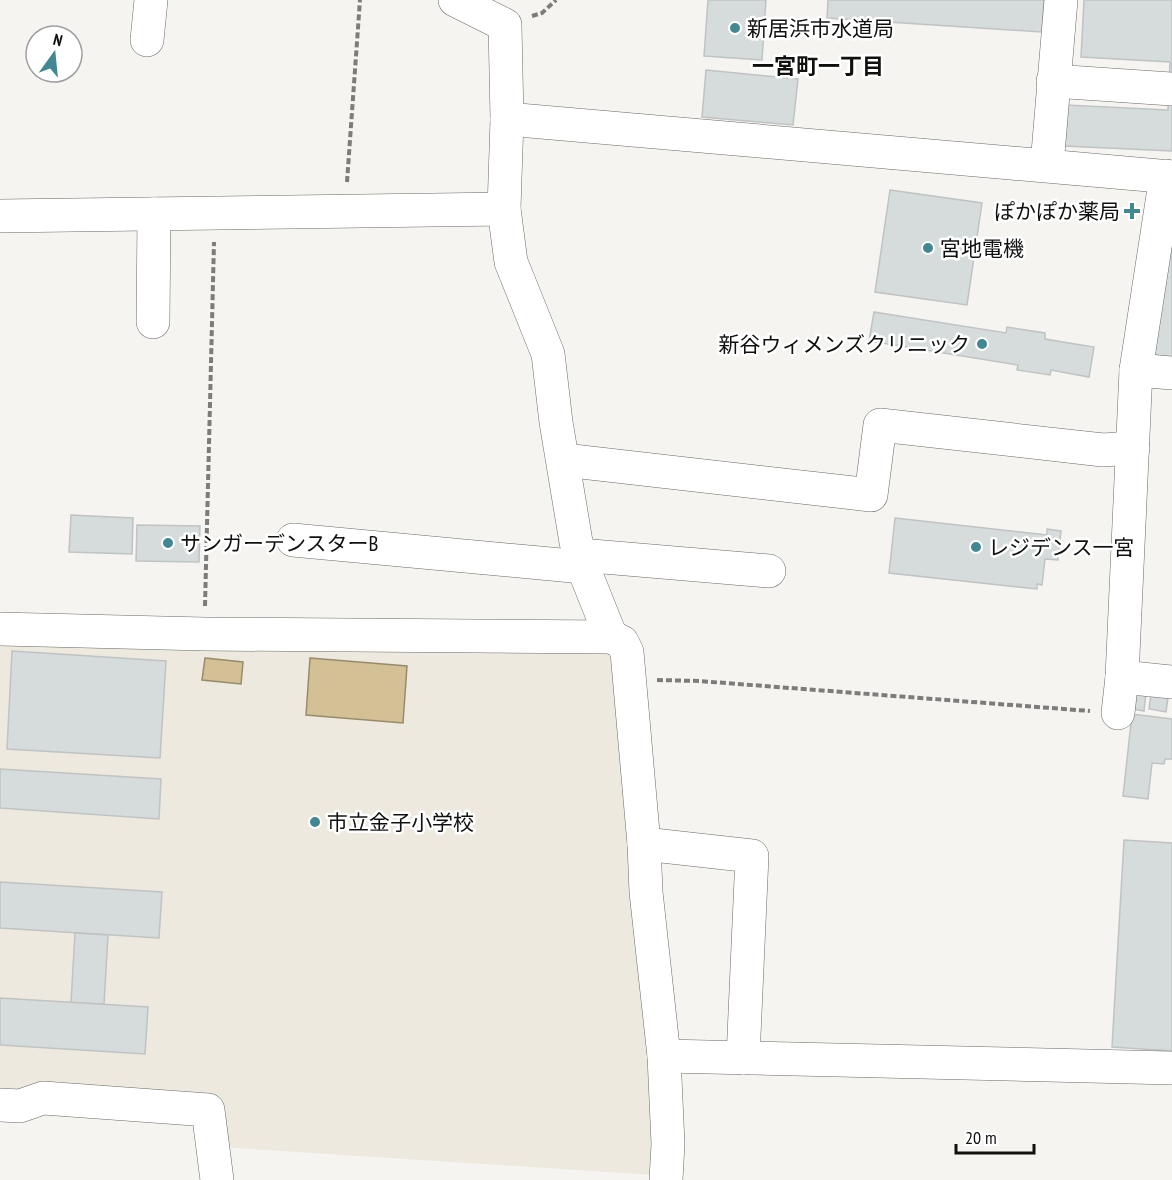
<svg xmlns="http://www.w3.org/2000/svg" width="1172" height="1180" font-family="'PT Sans Narrow','Noto Sans JP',sans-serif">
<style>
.built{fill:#ede9df}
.water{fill:#d3c094;stroke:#988b6c;stroke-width:1.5}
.building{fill:#d6dbdb;stroke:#bfc3c3;stroke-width:1.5}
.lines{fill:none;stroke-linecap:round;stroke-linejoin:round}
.minor-casing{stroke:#6a6966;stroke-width:34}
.path{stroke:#7d7c7a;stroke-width:4;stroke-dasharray:6 3;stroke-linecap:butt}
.minor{stroke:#fff;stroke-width:33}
.poi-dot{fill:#428892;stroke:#fff;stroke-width:2}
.labels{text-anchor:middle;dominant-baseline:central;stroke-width:5;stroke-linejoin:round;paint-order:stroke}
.poi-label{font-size:21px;fill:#10100f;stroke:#fff;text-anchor:start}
.neighbourhood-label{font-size:22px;font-weight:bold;fill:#10100f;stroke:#fff}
</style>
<rect width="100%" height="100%" fill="#f6f4f1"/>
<polygon class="built" points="0,643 597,650 609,654 617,664 659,1139 649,1168 653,1175 221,1147 214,1105 0,1101"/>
<g class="water">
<polygon points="205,658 243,662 241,684 202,680"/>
<polygon points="310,658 407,666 403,723 306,715"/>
</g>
<g class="building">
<polygon points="708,0 766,0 762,60 704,56"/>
<polygon points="828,0 1044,0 1042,32 827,18"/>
<polygon points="1084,0 1172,0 1172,151 1064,146 1066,105 1168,110 1170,62 1081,57"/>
<polygon points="706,70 798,79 793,125 702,117"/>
<polygon points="890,190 982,203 967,305 875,292"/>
<polygon points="1172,213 1172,360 1152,358"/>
<polygon points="874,312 1006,333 1007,327 1045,333 1045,339 1094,347 1089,377 1051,370 1050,375 1017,370 1018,365 869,341"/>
<polygon points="71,515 133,518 132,554 69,552"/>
<polygon points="895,518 1047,535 1047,529 1061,531 1058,560 1045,559 1042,585 1037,584 1037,589 889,573"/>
<polygon points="137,525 200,526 199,562 136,561"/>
<polygon points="12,651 166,661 160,758 7,749"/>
<polygon points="1130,689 1146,692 1144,711 1127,708"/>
<polygon points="1151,694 1168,697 1166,712 1149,709"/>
<polygon points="1132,714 1172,719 1172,759 1165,759 1164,764 1152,763 1148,799 1123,796"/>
<polygon points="0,769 161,779 159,819 0,808"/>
<polygon points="1124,840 1172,843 1172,1051 1112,1047"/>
<polygon points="0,882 162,892 159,938 0,928"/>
<polygon points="75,933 108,935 104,1004 71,1003"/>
<polygon points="0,998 148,1007 145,1054 0,1045"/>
</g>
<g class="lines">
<g class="minor-casing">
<g id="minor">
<polyline points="455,0 505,25 507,119"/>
<polyline points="147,40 151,0"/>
<polyline points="1053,81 1172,89"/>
<polyline points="1047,165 1061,0"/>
<polyline points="1166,176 1136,370 1122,677 1172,682"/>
<polyline points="0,216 504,209"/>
<polyline points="153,322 154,214"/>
<polyline points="1136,370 1172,373"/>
<polyline points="564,460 871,495 880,425 1103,450 1133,448"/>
<polyline points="293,540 583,567"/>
<polyline points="580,555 769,571"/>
<polyline points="0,629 204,634 611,637 622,642 627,652 644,844 646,892 664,1056 668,1144 666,1180"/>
<polyline points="611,637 583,567 576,542 556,422 548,354 511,262 504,209 507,119 1172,177"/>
<polyline points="1118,713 1122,677"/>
<polyline points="644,844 752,856 743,1058"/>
<polyline points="664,1056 1172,1068"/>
<polyline points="0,1105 20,1106 43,1098 208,1110 217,1180"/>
</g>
</g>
<g class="path">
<polyline points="532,16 542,13 556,0"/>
<polyline points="347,182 360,0"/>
<polyline points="205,606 214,242"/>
<polyline points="657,680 699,681 1090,711"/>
</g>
<use href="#minor" class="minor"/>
</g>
<g class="poi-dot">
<circle cx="735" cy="28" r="6"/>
<path d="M1129 202h6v6h6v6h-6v6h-6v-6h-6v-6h6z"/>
<circle cx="928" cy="248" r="6"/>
<circle cx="982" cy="344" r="6"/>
<circle cx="168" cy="543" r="6"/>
<circle cx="976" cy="547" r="6"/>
<circle cx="315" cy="822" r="6"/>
</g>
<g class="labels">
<g class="poi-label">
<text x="747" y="28">新居浜市水道局</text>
<text x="1120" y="211" text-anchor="end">ぽかぽか薬局</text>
<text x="940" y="248">宮地電機</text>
<text x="970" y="344" text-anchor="end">新谷ウィメンズクリニック</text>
<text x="180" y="543">サンガーデンスターB</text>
<text x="988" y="547">レジデンス一宮</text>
<text x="327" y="822">市立金子小学校</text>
</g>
<g class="neighbourhood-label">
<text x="818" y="66">一宮町一丁目</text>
</g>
</g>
<g transform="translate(54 54) rotate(15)"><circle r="28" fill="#ffffff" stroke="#9f9f9f" stroke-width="1.5"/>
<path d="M0-4.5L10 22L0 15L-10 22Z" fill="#428892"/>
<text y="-9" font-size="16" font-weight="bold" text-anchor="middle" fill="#10100f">N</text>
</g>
<path d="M956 1144v9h78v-9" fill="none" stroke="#10100f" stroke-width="3"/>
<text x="965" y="1144" font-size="18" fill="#10100f" stroke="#ffffff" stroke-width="4.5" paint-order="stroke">20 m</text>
</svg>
